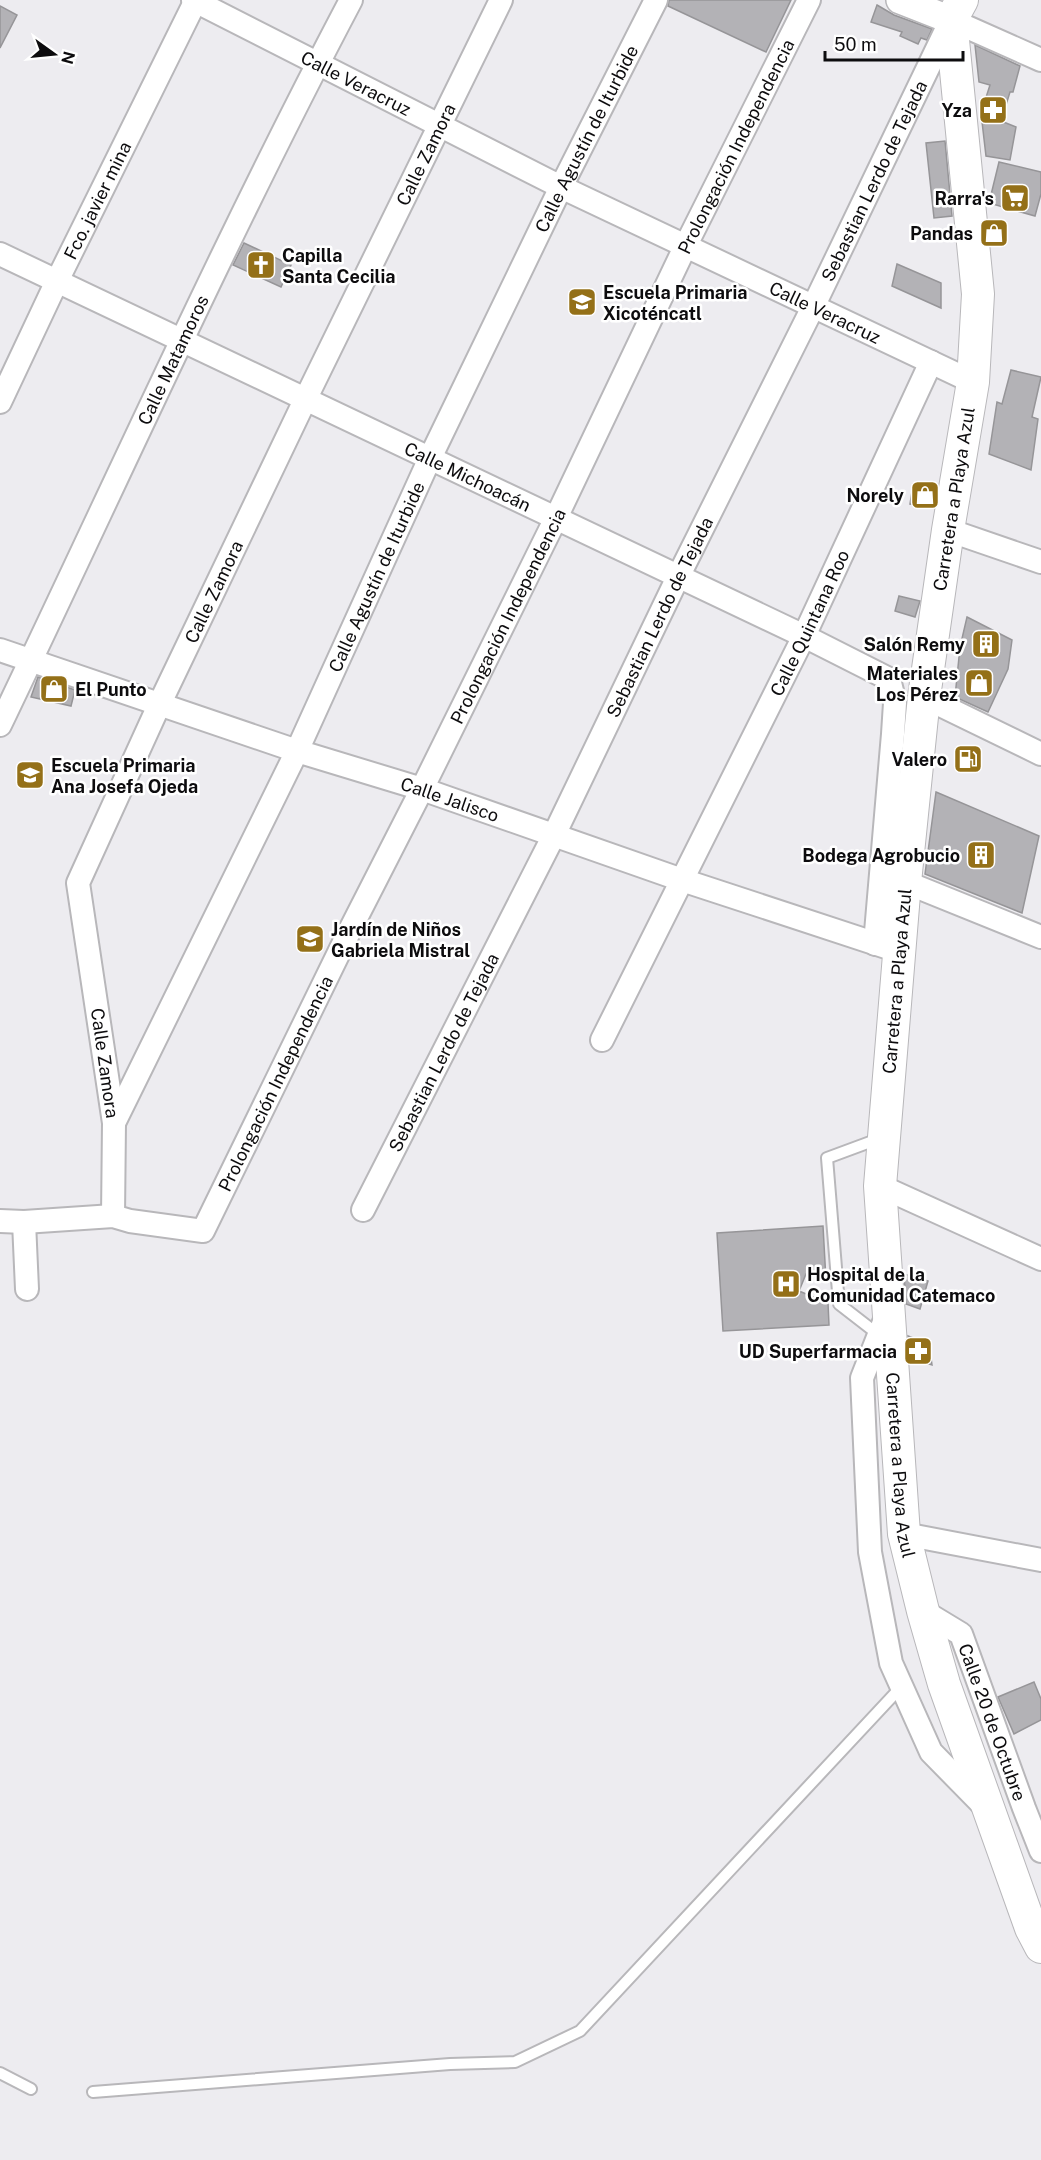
<svg xmlns="http://www.w3.org/2000/svg" width="1041" height="2160" font-family="'Public Sans',sans-serif">
<style>
.building{fill:#b3b2b6;stroke:#969598;stroke-width:1.5}
.lines{fill:none;stroke-linecap:round;stroke-linejoin:round}
.service-casing{stroke:#b8b7ba;stroke-width:14}
.minor-casing{stroke:#b8b7ba;stroke-width:26}
.tertiary-casing{stroke:#b8b7ba;stroke-width:30}
.secondary-casing{stroke:#b8b7ba;stroke-width:34}
.service{stroke:#fff;stroke-width:10}
.minor{stroke:#fff;stroke-width:22}
.tertiary{stroke:#fff;stroke-width:27}
.secondary{stroke:#fff;stroke-width:32}
.labels{text-anchor:middle;dominant-baseline:central;stroke-width:5;stroke-linejoin:round;paint-order:stroke}
.street-label{font-size:18px;fill:#0d0c0e;stroke:#fff}
.poi-label{font-size:18px;font-weight:bold;fill:#0d0c0e;stroke:#fff;text-anchor:end}
</style>
<rect width="100%" height="100%" fill="#edecf0"/>
<g class="building">
<polygon points="669,0 791,0 766,52 668,6"/>
<polygon points="877,5 894,15 932,29 927,40 921,38 918,44 900,36 902,32 871,22"/>
<polygon points="0,6 17,15 0,48"/>
<polygon points="975,45 1020,66 1013,92 1010,92 1001,121 1016,127 1010,160 986,156 981,113 990,85 979,82"/>
<polygon points="945,141 952,216 934,218 926,143"/>
<polygon points="999,162 1041,172 1041,194 1035,216 989,203"/>
<polygon points="1000,222 1005,241 991,244 989,224"/>
<polygon points="244,243 291,265 281,287 233,265"/>
<polygon points="897,264 941,283 941,308 892,286"/>
<polygon points="1011,370 1041,377 1032,417 1038,419 1031,470 989,454 997,402 1002,404"/>
<polygon points="913,485 937,487 934,507 910,504"/>
<polygon points="899,596 920,601 915,617 895,611"/>
<polygon points="967,617 1012,640 1008,669 988,712 955,697 960,647"/>
<polygon points="38,677 75,690 71,706 31,697"/>
<polygon points="936,792 1039,836 1022,913 925,874"/>
<polygon points="823,1226 826,1280 806,1274 799,1291 828,1303 829,1325 723,1331 717,1233"/>
<polygon points="904,1274 928,1281 920,1309 906,1304"/>
<polygon points="908,1336 929,1344 932,1365 910,1358"/>
<polygon points="1034,1682 1041,1699 1041,1720 1014,1734 998,1697"/>
</g>
<g class="lines">
<g class="service-casing">
<g id="service">
<polyline points="879,1335 839,1304 827,1158 881,1138"/>
<polyline points="0,2073 31,2089"/>
<polyline points="93,2092 450,2064 515,2062 580,2031 902,1686"/>
</g>
</g>
<g class="minor-casing">
<g id="minor">
<path id="s1" d="M193 0 561 187 973 382"/>
<path id="s2" d="M0 254 804 636 889 679 895 703 893 734 875 944"/>
<path id="s3" d="M0 402 57 281 196 0"/>
<polyline points="948,530 1041,562"/>
<path id="s4" d="M0 650 297 751 422 789 682 880 889 948"/>
<polyline points="924,697 1041,754"/>
<path id="s5" d="M0 725C116 483 226 237 351 0"/>
<polyline points="905,882 1041,937"/>
<path id="s6" d="M602 1040 804 636 931 362"/>
<path id="s7" d="M114 1123 297 751 430 458 561 187 656 0"/>
<polyline points="880,1186 1041,1259"/>
<path id="s8" d="M363 1210 554 835 678 577 814 305 951 20 1041 60"/>
<path id="s9" d="M113 1216 114 1123 78 883 160 703 306 398 501 0"/>
<path id="s10" d="M0 1221 24 1222 113 1216 130 1221 203 1231 350 930 422 789 555 520 685 247 809 0"/>
<polyline points="24,1222 27,1289"/>
<polyline points="886,1317 862,1378 870,1552 891,1663 931,1752 983,1805"/>
<polyline points="904,1534 1041,1560"/>
<path id="s11" d="M923 1611 961 1634 1024 1808 1041 1851"/>
</g>
</g>
<g class="tertiary-casing">
<polyline id="tertiary" points="900,0 951,20"/>
</g>
<g class="secondary-casing">
<g id="secondary">
<path id="s12" d="M962 0 951 20 978 294 973 382 948 530 924 697 905 882 880 1186 904 1534 923 1611 944 1684 1031 1928 1041 1947"/>
</g>
</g>
<use href="#service" class="service"/>
<use href="#minor" class="minor"/>
<use href="#tertiary" class="tertiary"/>
<use href="#secondary" class="secondary"/>
</g>
<defs>
<g id="pharmacy-square" transform="scale(1.5)"><rect x="-9" y="-9" width="18" height="18" rx="4" fill="#947018" stroke="#fff"/><path d="M-2-6h4v4h4v4h-4v4h-4v-4h-4v-4h4Z" fill="#fff"/></g>
<g id="supermarket-square" transform="scale(1.5)"><rect x="-9" y="-9" width="18" height="18" rx="4" fill="#947018" stroke="#fff"/><path d="M-6-5.5h2.5l.6 2H6L4.5 2H-2.5L-4.4-4H-6ZM-1.5 3.2a1.3 1.3 0 1 0 .1 0ZM3 3.2a1.3 1.3 0 1 0 .1 0Z" fill="#fff"/></g>
<g id="shop-square" transform="scale(1.5)"><rect x="-9" y="-9" width="18" height="18" rx="4" fill="#947018" stroke="#fff"/><path d="M-5-2.5h2.3a2.7 3.5 0 0 1 5.4 0H5L5.5 6h-11ZM-1.5-2.5h3a1.5 2.3 0 0 0-3 0Z" fill="#fff"/></g>
<g id="church-square" transform="scale(1.5)"><rect x="-9" y="-9" width="18" height="18" rx="4" fill="#947018" stroke="#fff"/><path d="M-1.2-6h2.4v3.5h3.3v2.4h-3.3V6h-2.4V-.1h-3.3v-2.4h3.3Z" fill="#fff"/></g>
<g id="school-square" transform="scale(1.5)"><rect x="-9" y="-9" width="18" height="18" rx="4" fill="#947018" stroke="#fff"/><path d="M0-5L7-2L0 1L-7-2ZM-4 1L0 2.5L4 1V4Q0 6-4 4Z" fill="#fff"/></g>
<g id="building-square" transform="scale(1.5)"><rect x="-9" y="-9" width="18" height="18" rx="4" fill="#947018" stroke="#fff"/><path d="M-4-6H4V6H1V3H-1V6H-4ZM-2.5-4.3h1.7v1.8h-1.7ZM.8-4.3h1.7v1.8H.8ZM-2.5-1h1.7V.8h-1.7ZM.8-1h1.7V.8H.8Z" fill="#fff"/></g>
<g id="fuel-square" transform="scale(1.5)"><rect x="-9" y="-9" width="18" height="18" rx="4" fill="#947018" stroke="#fff"/><path d="M-5.5-6h7V0h2V4h1.3V-2.5L3-4.5l.8-.8L6-3V5H2.5V1h-1V6h-7ZM-4.2-4.7v3.2H.2V-4.7Z" fill="#fff"/></g>
<g id="hospital-square" transform="scale(1.5)"><rect x="-9" y="-9" width="18" height="18" rx="4" fill="#947018" stroke="#fff"/><path d="M-5-5h3v3.5h4V-5h3V5h-3V1.5h-4V5h-3Z" fill="#fff"/></g>
</defs>
<g fill-rule="evenodd">
<use href="#pharmacy-square" x="993" y="110"/>
<use href="#supermarket-square" x="1015" y="198"/>
<use href="#shop-square" x="994" y="233"/>
<use href="#church-square" x="261" y="265"/>
<use href="#school-square" x="582" y="302"/>
<use href="#shop-square" x="925" y="495"/>
<use href="#building-square" x="986" y="644"/>
<use href="#shop-square" x="979" y="683"/>
<use href="#shop-square" x="54" y="689"/>
<use href="#fuel-square" x="968" y="759"/>
<use href="#school-square" x="30" y="775"/>
<use href="#building-square" x="981" y="855"/>
<use href="#school-square" x="310" y="939"/>
<use href="#hospital-square" x="786" y="1284"/>
<use href="#pharmacy-square" x="918" y="1351"/>
</g>
<g class="labels">
<g class="street-label">
<text stroke="none"><textPath href="#s1" startOffset="183">Calle Veracruz</textPath></text>
<text stroke="none"><textPath href="#s7" startOffset="1092">Calle Agustín de Iturbide</textPath></text>
<text stroke="none"><textPath href="#s10" startOffset="1413">Prolongación Independencia</textPath></text>
<text stroke="none"><textPath href="#s9" startOffset="1143">Calle Zamora</textPath></text>
<text stroke="none"><textPath href="#s8" startOffset="1149">Sebastian Lerdo de Tejada</textPath></text>
<text stroke="none"><textPath href="#s3" startOffset="224">Fco. javier mina</textPath></text>
<text stroke="none"><textPath href="#s1" startOffset="705">Calle Veracruz</textPath></text>
<text stroke="none"><textPath href="#s5" startOffset="404">Calle Matamoros</textPath></text>
<text stroke="none"><textPath href="#s2" startOffset="518">Calle Michoacán</textPath></text>
<text transform="translate(954 499) rotate(-81)">Carretera a Playa Azul</text>
<text stroke="none"><textPath href="#s7" startOffset="606">Calle Agustín de Iturbide</textPath></text>
<text stroke="none"><textPath href="#s9" startOffset="657">Calle Zamora</textPath></text>
<text stroke="none"><textPath href="#s10" startOffset="891">Prolongación Independencia</textPath></text>
<text stroke="none"><textPath href="#s8" startOffset="663">Sebastian Lerdo de Tejada</textPath></text>
<text stroke="none"><textPath href="#s6" startOffset="466">Calle Quintana Roo</textPath></text>
<text stroke="none"><textPath href="#s4" startOffset="474">Calle Jalisco</textPath></text>
<text transform="translate(897 981) rotate(-85)">Carretera a Playa Azul</text>
<text stroke="none"><textPath href="#s8" startOffset="177">Sebastian Lerdo de Tejada</textPath></text>
<text transform="translate(105 1063) rotate(82)">Calle Zamora</text>
<text stroke="none"><textPath href="#s10" startOffset="369">Prolongación Independencia</textPath></text>
<text stroke="none"><textPath href="#s12" startOffset="1476">Carretera a Playa Azul</textPath></text>
<text stroke="none"><textPath href="#s11" startOffset="138">Calle 20 de Octubre</textPath></text>
</g>
<g class="poi-label">
<text x="972" y="110">Yza</text>
<text x="994" y="198">Rarra's</text>
<text x="973" y="233">Pandas</text>
<text x="282" y="255" text-anchor="start">Capilla<tspan x="282" dy="21">Santa Cecilia</tspan></text>
<text x="603" y="292" text-anchor="start">Escuela Primaria<tspan x="603" dy="21">Xicoténcatl</tspan></text>
<text x="904" y="495">Norely</text>
<text x="965" y="644">Salón Remy</text>
<text x="958" y="673">Materiales<tspan x="958" dy="21">Los Pérez</tspan></text>
<text x="75" y="689" text-anchor="start">El Punto</text>
<text x="947" y="759">Valero</text>
<text x="51" y="765" text-anchor="start">Escuela Primaria<tspan x="51" dy="21">Ana Josefa Ojeda</tspan></text>
<text x="960" y="855">Bodega Agrobucio</text>
<text x="331" y="929" text-anchor="start">Jardín de Niños<tspan x="331" dy="21">Gabriela Mistral</tspan></text>
<text x="807" y="1274" text-anchor="start">Hospital de la<tspan x="807" dy="21">Comunidad Catemaco</tspan></text>
<text x="897" y="1351">UD Superfarmacia</text>
</g>
</g>
<g transform="translate(54 54) rotate(105)" stroke="#ffffff" stroke-width="4.5" paint-order="stroke">
<path d="M0-4.5L10 22L0 15L-10 22Z" fill="#0d0c0e"/>
<text y="-9" font-size="16" font-weight="bold" text-anchor="middle" fill="#0d0c0e">N</text>
</g>
<path d="M825 51v9h138v-9" fill="none" stroke="#0d0c0e" stroke-width="3"/>
<text x="834" y="51" font-size="18" fill="#0d0c0e" stroke="#ffffff" stroke-width="4.5" paint-order="stroke">50 m</text>
</svg>
